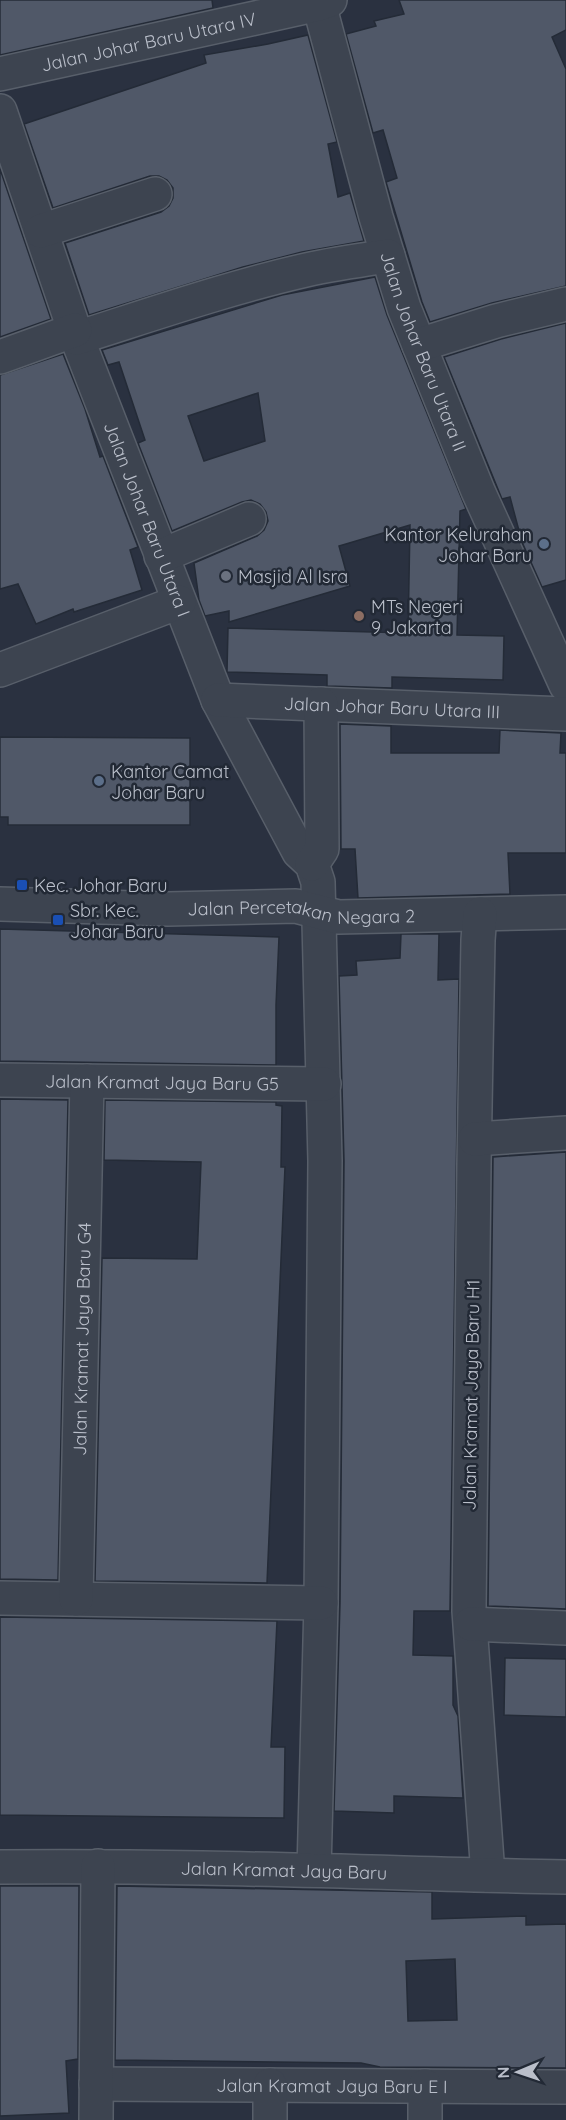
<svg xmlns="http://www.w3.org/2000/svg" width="566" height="2120" font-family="Quicksand,sans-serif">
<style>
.building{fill:#505868;stroke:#242b37;stroke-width:1.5;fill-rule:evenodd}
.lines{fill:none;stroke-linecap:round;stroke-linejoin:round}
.minor-casing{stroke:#585f6a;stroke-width:36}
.minor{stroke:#3d4450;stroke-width:33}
.service-dot{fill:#5c6f8a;stroke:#222935;stroke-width:2}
.worship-dot{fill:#6b7280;stroke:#222935;stroke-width:2}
.education-dot{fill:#8d6e63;stroke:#222935;stroke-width:2}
.transit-dot{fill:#1a4fb4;stroke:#222935;stroke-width:2}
.labels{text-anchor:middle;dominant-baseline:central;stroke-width:5;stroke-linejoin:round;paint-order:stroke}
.street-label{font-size:18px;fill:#babfca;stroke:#222935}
.poi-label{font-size:18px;fill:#babfca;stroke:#222935;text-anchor:start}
</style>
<rect width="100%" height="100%" fill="#2a3140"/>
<g class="building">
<polygon points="0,0 212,0 213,8 0,55"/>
<polygon points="399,0 566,0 566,30 552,37 566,69 566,286 492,303 430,322 422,302 386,182 397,178 383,130 373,133 346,34 376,26 374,21 404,14"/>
<polygon points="308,35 337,142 328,144 338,197 350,193 364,241 302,252 243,267 89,315 65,243 161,212 169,206 173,198 173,188 167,180 159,176 150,176 53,208 24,124 206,63 204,55 268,44"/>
<polygon points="0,169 51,319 0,337"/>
<path d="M375 277 387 315 466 509 460 511 457 635 504 636 503 680 392 677V688L327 686V675L227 672 228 628 408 633 410 525 339 546 350 586 229 622V611L205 616 199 600 194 563 257 536 264 530 268 521 266 512 260 504 251 500 242 502 172 531 138 443 145 440 119 362 108 365 102 350 282 295ZM258 393 265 441 204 461 188 416Z"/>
<polygon points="566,323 566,580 542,587 522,542 510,497 502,499 444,357 501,339"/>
<polygon points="63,354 85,409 100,457 103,456 138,547 130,550 142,590 74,612 73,609 36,624 18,584 0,589 0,375"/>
<polygon points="340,724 391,726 391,753 499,753 500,730 561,733 560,753 566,753 566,853 508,853 510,894 358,898 355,849 341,849"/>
<polygon points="0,737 190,738 190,825 8,825 8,817 0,817"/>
<polygon points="0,929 279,937 276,1005 276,1065 0,1061"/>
<polygon points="401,934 439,934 438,980 459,979 450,1611 414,1611 413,1655 453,1656 453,1705 458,1716 463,1798 394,1796 394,1813 334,1811 340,1603 344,1161 339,976 357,975 356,961 400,958"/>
<polygon points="0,1099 68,1100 58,1580 0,1579"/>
<polygon points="105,1100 276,1102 276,1105 282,1106 281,1167 285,1167 267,1583 95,1581 102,1258 197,1259 201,1162 104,1160"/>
<polygon points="566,1152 566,1609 488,1606 493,1157"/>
<polygon points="0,1617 277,1621 271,1747 285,1747 284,1818 0,1815"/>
<polygon points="505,1658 566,1659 566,1717 504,1715"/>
<polygon points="0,1886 79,1886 78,2059 66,2061 69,2113 0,2116"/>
<path d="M117 1886 432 1892V1919L526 1916V1925L566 1924V2068L380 2067 361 2063 115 2060ZM455 1959 457 2020 408 2021 406 1961Z"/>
</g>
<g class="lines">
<g class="minor-casing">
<g id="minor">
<path id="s1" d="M319 4 376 217 404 308 478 491 566 685"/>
<path id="s2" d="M0 74 319 4 330 0"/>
<path id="s3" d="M0 111 77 338 218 700 299 852 312 864 318 882 325 1161 321 1603 314 1870"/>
<polyline points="41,231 155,194"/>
<path d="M77 338C153 314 228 288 306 270 333 264 361 260 388 256"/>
<polyline points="419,345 496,321 566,304"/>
<polyline points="0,357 75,330"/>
<polyline points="161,556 249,519"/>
<polyline points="0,670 179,602"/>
<path id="s4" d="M218 700 566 714"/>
<polyline points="312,864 322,849 321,704"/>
<path id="s5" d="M0 904 168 909 296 906 338 917 566 912"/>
<polyline points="480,914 478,940 474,1164 469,1611 488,1875"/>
<path id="s6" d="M0 1080 324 1084"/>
<polyline points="475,1139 566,1133"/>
<polyline points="0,1598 321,1603"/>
<path id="s7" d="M76 1599 87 1081"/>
<polyline points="471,1624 566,1628"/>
<path id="s8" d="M0 1867C189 1865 377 1873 566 1877"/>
<path id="s9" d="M96 2084 566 2087"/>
<polyline points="96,2120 98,1866"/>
<polyline points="270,2120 270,2085"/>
<polyline points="425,2120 425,2086"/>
</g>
</g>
<use href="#minor" class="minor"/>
</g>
<g class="service-dot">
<circle cx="544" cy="544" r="6"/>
<circle cx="99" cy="781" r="6"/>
</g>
<circle class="worship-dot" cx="226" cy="576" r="6"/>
<circle class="education-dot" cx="359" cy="616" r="6"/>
<g class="transit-dot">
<rect x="16" y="879" width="12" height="12" rx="3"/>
<rect x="52" y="914" width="12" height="12" rx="3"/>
</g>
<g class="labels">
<g class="street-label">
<text stroke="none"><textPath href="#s2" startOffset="152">Jalan Johar Baru Utara IV</textPath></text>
<text stroke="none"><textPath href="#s1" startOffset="363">Jalan Johar Baru Utara II</textPath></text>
<text stroke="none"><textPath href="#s3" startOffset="434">Jalan Johar Baru Utara I</textPath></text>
<text stroke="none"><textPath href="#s4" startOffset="174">Jalan Johar Baru Utara III</textPath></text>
<text stroke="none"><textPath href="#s5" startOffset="302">Jalan Percetakan Negara 2</textPath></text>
<text stroke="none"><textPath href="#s6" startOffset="162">Jalan Kramat Jaya Baru G5</textPath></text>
<text stroke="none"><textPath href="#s7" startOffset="260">Jalan Kramat Jaya Baru G4</textPath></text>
<text transform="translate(471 1395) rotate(-89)">Jalan Kramat Jaya Baru H1</text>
<text stroke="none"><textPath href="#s8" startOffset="284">Jalan Kramat Jaya Baru</textPath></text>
<text stroke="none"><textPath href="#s9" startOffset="236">Jalan Kramat Jaya Baru E I</textPath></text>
</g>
<g class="poi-label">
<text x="532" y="534" text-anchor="end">Kantor Kelurahan<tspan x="532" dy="21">Johar Baru</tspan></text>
<text x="238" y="576">Masjid Al Isra</text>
<text x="371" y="606">MTs Negeri<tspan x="371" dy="21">9 Jakarta</tspan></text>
<text x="111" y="771">Kantor Camat<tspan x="111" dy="21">Johar Baru</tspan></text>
<text x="34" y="885">Kec. Johar Baru</text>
<text x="70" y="910">Sbr. Kec.<tspan x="70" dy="21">Johar Baru</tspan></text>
</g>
</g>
<g transform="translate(518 2072) rotate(268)" stroke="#222935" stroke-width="4.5" paint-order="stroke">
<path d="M0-4.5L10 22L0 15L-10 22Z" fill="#babfca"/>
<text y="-9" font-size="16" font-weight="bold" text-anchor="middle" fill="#babfca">N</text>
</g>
</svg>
